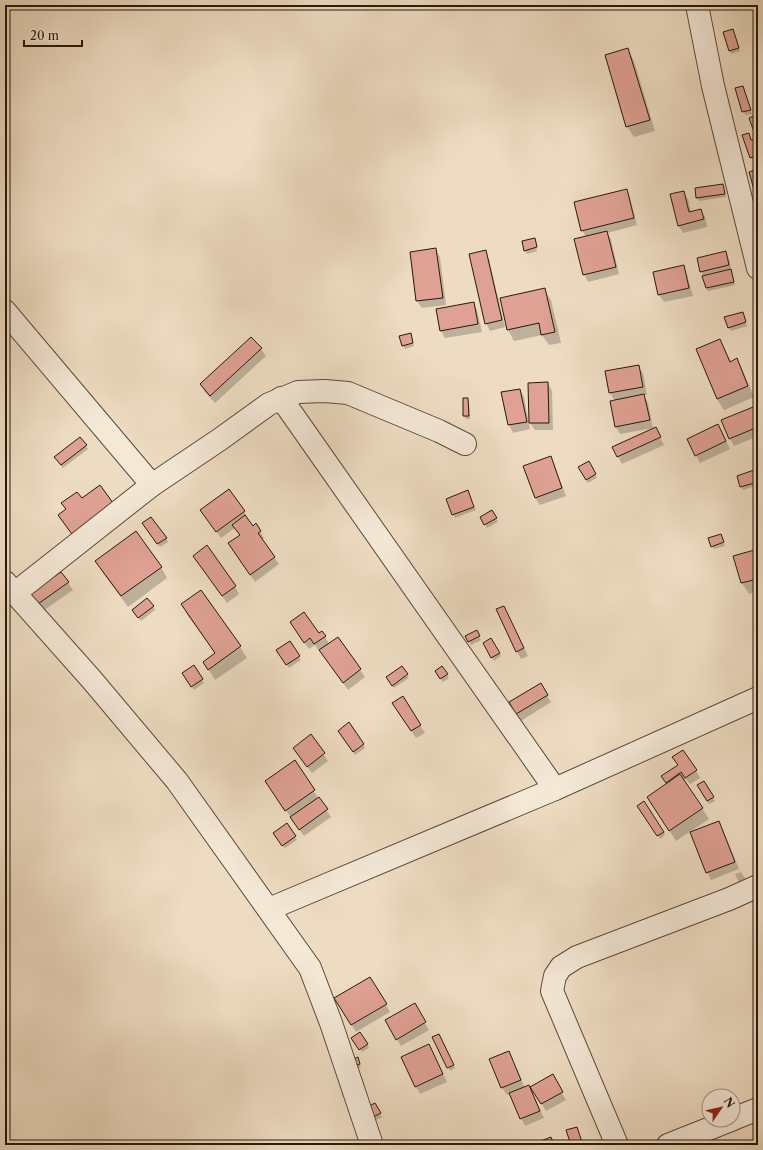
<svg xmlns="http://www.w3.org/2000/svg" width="763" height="1150" font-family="'Libre Caslon Text',serif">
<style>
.shadow{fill:#0003}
.building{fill:#dfa193;stroke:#27190c}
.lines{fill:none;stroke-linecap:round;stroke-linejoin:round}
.street-casing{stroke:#594a3a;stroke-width:24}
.street{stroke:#f4e8d7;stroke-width:22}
</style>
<rect width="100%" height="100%" fill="#eedcc2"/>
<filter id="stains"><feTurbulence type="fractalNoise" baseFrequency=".005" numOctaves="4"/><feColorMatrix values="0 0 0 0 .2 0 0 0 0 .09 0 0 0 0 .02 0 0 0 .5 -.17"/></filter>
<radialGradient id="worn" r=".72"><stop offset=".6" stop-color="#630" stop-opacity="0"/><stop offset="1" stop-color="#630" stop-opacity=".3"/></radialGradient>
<g class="shadow">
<polygon points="733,30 740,51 731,54 730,50"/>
<polygon points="628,50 634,61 655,131 634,137 627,126"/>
<polygon points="743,87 752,114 745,115 736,89"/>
<polygon points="758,115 758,137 750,118"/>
<polygon points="750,137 752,141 758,139 758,159 753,161 751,157"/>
<polygon points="723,185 724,188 726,197 699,201 697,198 696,189"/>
<polygon points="626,190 630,197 637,225 607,233 611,239 619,274 588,282 584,274 586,237 582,230"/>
<polygon points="683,192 688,199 691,212 701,210 705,217 707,227 683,233 678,225"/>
<polygon points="535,241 537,251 527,254 525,251"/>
<polygon points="435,249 440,257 446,305 422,308 417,301 411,253"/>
<polygon points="485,251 489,259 505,327 490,331 486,323"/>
<polygon points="725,252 729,259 735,285 708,291 706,288 703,276 701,271"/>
<polygon points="683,266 687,274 693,296 664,302 659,295 654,272"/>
<polygon points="544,289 551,300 561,343 549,345 542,335 514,341 508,330 501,299"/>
<polygon points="473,303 477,310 482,332 445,338 441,331 437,310"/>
<polygon points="742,313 747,326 731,331 729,327"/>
<polygon points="410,334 414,346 405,349 403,345"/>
<polygon points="720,340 731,362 737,360 743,371 754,397 724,410 717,399"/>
<polygon points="261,349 266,356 215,403 205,392 201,384"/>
<polygon points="5,351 10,359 5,363"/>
<polygon points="638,366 643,373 647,395 644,395 648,403 653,428 620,434 616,427 611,402 615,401 610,393 607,372"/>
<polygon points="548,383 552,391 553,430 535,430 530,423"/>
<polygon points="520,390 524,397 530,429 513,433 509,425 502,393"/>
<polygon points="467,399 469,402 470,419 466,419 464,416"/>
<polygon points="758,406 758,436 734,446 722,421"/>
<polygon points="722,432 730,449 700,463 688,439"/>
<polygon points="659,436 664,445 622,464 613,448"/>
<polygon points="80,438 88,449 63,468 57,461"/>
<polygon points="550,457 554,464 566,496 540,505 535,498"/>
<polygon points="589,463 597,478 588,483 580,467"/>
<polygon points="754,478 758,485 743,490 741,487"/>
<polygon points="469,495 476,510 455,518 448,499"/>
<polygon points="244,511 248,519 247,519 252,527 260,531 264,538 262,540 279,564 255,582 229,543 240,535 235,528 221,538 206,517"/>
<polygon points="492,511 498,522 487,528 481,517"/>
<polygon points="145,526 166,538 168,542 160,547"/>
<polygon points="722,538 725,546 714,549 712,546"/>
<polygon points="758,550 758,591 749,594 742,583 735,556"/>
<polygon points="194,556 235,587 239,594 227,603"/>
<polygon points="96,561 161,567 167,578 128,607 103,573"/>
<polygon points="61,573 73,590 40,613 33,603"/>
<polygon points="201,591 240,647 247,658 215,680 204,662 216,654 188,616 182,605"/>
<polygon points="153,606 155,610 141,621 135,614"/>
<polygon points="504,607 528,656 521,659 517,652"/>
<polygon points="295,629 325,636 329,644 338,638 365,677 348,690 320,650 318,650 315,645 309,649"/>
<polygon points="476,631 481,640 471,645 466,637"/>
<polygon points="491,639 501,656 494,661 484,644"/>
<polygon points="280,654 299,657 301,660 289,668"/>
<polygon points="194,667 204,683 194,690 185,677"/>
<polygon points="442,667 449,678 443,682 436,671"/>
<polygon points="407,675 409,678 394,688 389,681"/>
<polygon points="540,684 551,702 521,721 510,702"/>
<polygon points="402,697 425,733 416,738 397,710"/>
<polygon points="341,734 363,744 365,748 355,755"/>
<polygon points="311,736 328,761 312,773 294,748"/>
<polygon points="673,757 696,771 700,778 690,784 686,779 684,781 709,819 676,841 648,797 667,784 663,777 678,766"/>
<polygon points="294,762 331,817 304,836 270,788"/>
<polygon points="704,782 715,801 709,804 698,786"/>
<polygon points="640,809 664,832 665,835 660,839"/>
<polygon points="719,822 723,830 739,869 711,880 707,872"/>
<polygon points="287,825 297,840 285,848 276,836"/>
<polygon points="741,872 746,880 758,875 758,899 730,912 726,905 739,883 735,874"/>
<polygon points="370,978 390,1012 356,1032 336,999"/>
<polygon points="414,1005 429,1030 401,1046 386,1021"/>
<polygon points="433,1038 441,1039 455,1068 450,1071"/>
<polygon points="355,1041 367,1044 369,1048 362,1052"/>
<polygon points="429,1045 447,1082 420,1094 416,1087"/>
<polygon points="509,1052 525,1088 529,1086 544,1118 525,1126 510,1094 507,1095 502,1088 490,1060"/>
<polygon points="358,1059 361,1067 354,1070"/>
<polygon points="552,1076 566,1100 546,1111 532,1087"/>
<polygon points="375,1104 382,1117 374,1121"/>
</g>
<g class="building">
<polygon points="733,29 739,48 729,51 723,32"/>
<polygon points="628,48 650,120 626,127 605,55"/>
<polygon points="743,86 751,110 742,112 735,88"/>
<polygon points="758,114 758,131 754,132 749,118"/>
<polygon points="749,133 751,140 758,138 758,155 750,158 742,135"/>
<polygon points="758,169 758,197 756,197 749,172"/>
<polygon points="723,184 725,194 696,198 695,188"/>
<polygon points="627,189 634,218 581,231 574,202"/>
<polygon points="684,191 689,212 701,209 704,219 678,226 670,194"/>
<polygon points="607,231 616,267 583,275 574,239"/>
<polygon points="535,238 537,247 524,251 522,241"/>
<polygon points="436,248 443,298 416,301 410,252"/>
<polygon points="486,250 502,320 485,324 469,254"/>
<polygon points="726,251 729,265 700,272 697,258"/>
<polygon points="684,265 689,288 658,295 653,272"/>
<polygon points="731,269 734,282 706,288 702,276"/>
<polygon points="545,288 555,332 541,335 539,323 507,330 500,298"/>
<polygon points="474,302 478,324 440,331 436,309"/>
<polygon points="743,312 746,322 728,328 724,317"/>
<polygon points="411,333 413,343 402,346 399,336"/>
<polygon points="251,337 262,348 210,396 200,384"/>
<polygon points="720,339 730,362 737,358 748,386 717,399 696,349"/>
<polygon points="639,365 643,387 609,393 605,371"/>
<polygon points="548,382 549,423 529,423 528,383"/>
<polygon points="520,389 527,422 508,425 501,392"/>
<polygon points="644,394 650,420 615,427 610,401"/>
<polygon points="463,398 468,398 469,416 463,416"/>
<polygon points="758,405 758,427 729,439 721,420"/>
<polygon points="718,424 726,441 695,456 687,439"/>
<polygon points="656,427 661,437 617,457 612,447"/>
<polygon points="80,437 87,445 61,465 54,457"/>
<polygon points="551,456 562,488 535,498 523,466"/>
<polygon points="589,461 596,474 586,480 578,467"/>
<polygon points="754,470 758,482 740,487 737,476"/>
<polygon points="100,485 116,507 74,537 58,515 66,509 61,503 77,492 82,498"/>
<polygon points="229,489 245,511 216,532 200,510"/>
<polygon points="468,490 474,507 452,515 446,499"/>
<polygon points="492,510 497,518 484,525 480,517"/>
<polygon points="245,515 253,526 256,523 261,531 258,533 275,557 250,575 228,543 240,535 232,525"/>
<polygon points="151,517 167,538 157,544 142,523"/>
<polygon points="136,531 162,567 121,596 95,561"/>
<polygon points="721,534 724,542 711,547 708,538"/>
<polygon points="207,545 236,586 222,596 193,556"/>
<polygon points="758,549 758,579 741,583 733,556"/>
<polygon points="61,572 69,582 35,606 28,595"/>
<polygon points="201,590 241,646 208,670 203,662 215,653 181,604"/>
<polygon points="147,598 154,606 138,618 132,610"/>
<polygon points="504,606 524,648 516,652 496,609"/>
<polygon points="304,612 319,633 322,631 326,636 314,644 310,638 304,643 290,622"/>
<polygon points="477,630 480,636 468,642 465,636"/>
<polygon points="338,637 361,669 343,683 319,650"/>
<polygon points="491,638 500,653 491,658 483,643"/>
<polygon points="290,641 300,656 286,665 276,650"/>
<polygon points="194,665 203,679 191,687 182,673"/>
<polygon points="402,666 408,674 392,686 386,677"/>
<polygon points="442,666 448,674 440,679 435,671"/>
<polygon points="541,683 548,695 516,714 509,702"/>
<polygon points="403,696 421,725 411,731 392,703"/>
<polygon points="349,722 364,744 353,752 338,731"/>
<polygon points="311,734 325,753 307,767 293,748"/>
<polygon points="683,750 697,770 685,778 681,772 666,783 661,776 678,765 672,757"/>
<polygon points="295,760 315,790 285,811 265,781"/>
<polygon points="680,774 703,808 669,831 647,797"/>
<polygon points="704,781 714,797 707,801 697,785"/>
<polygon points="319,797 328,809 299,830 290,817"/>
<polygon points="644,801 664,832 657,836 637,806"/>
<polygon points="719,821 735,862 706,873 690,832"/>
<polygon points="287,823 296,836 282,846 273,833"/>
<polygon points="370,977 387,1004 351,1025 334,998"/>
<polygon points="415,1003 426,1022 396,1040 385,1020"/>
<polygon points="360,1032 368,1044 359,1050 351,1038"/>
<polygon points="439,1034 454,1065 447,1068 432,1037"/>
<polygon points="429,1044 443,1074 415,1087 401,1057"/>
<polygon points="509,1051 521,1080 501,1088 489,1059"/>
<polygon points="358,1057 360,1064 351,1067 349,1061"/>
<polygon points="553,1074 563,1092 541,1104 530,1087"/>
<polygon points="529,1085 540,1111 520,1119 509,1093"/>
<polygon points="375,1103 381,1113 371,1118 365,1108"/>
<polygon points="577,1127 583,1145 571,1145 566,1130"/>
<polygon points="551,1137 554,1145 540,1145 538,1142"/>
</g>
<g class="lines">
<g class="street-casing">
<g id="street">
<polyline points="697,5 713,86 758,268"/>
<polyline points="5,311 152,485"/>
<polyline points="281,398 555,789"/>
<polyline points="5,582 92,680 177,781 310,968 331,1023 372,1145"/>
<polyline points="15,593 152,485 219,440 269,404 298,392 325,391 348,393 439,431 465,444"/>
<polyline points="269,909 555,789 758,698"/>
<polyline points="733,1119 758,1109"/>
<polyline points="617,1145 552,991 555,976 561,967 577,957 729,899 758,886"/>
<polyline points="668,1145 731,1120"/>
</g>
</g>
<use href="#street" class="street"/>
</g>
<rect width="763" height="1150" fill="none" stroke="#eedcc2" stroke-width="20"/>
<rect x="6" y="6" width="751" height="1138" fill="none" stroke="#27190c" stroke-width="2"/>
<rect x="10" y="10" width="743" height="1130" fill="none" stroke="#27190c"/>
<g transform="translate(721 1108) rotate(56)"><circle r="19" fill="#f4e8d7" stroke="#a29586"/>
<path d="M0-3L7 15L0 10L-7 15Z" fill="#8f2418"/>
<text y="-6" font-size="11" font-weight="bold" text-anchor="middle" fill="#27190c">N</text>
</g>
<path d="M24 40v6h58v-6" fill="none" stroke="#27190c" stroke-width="2"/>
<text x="30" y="40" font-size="12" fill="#27190c" stroke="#f4e8d7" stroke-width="3" paint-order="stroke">20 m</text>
<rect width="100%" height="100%" filter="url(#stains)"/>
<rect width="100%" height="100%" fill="url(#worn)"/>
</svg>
